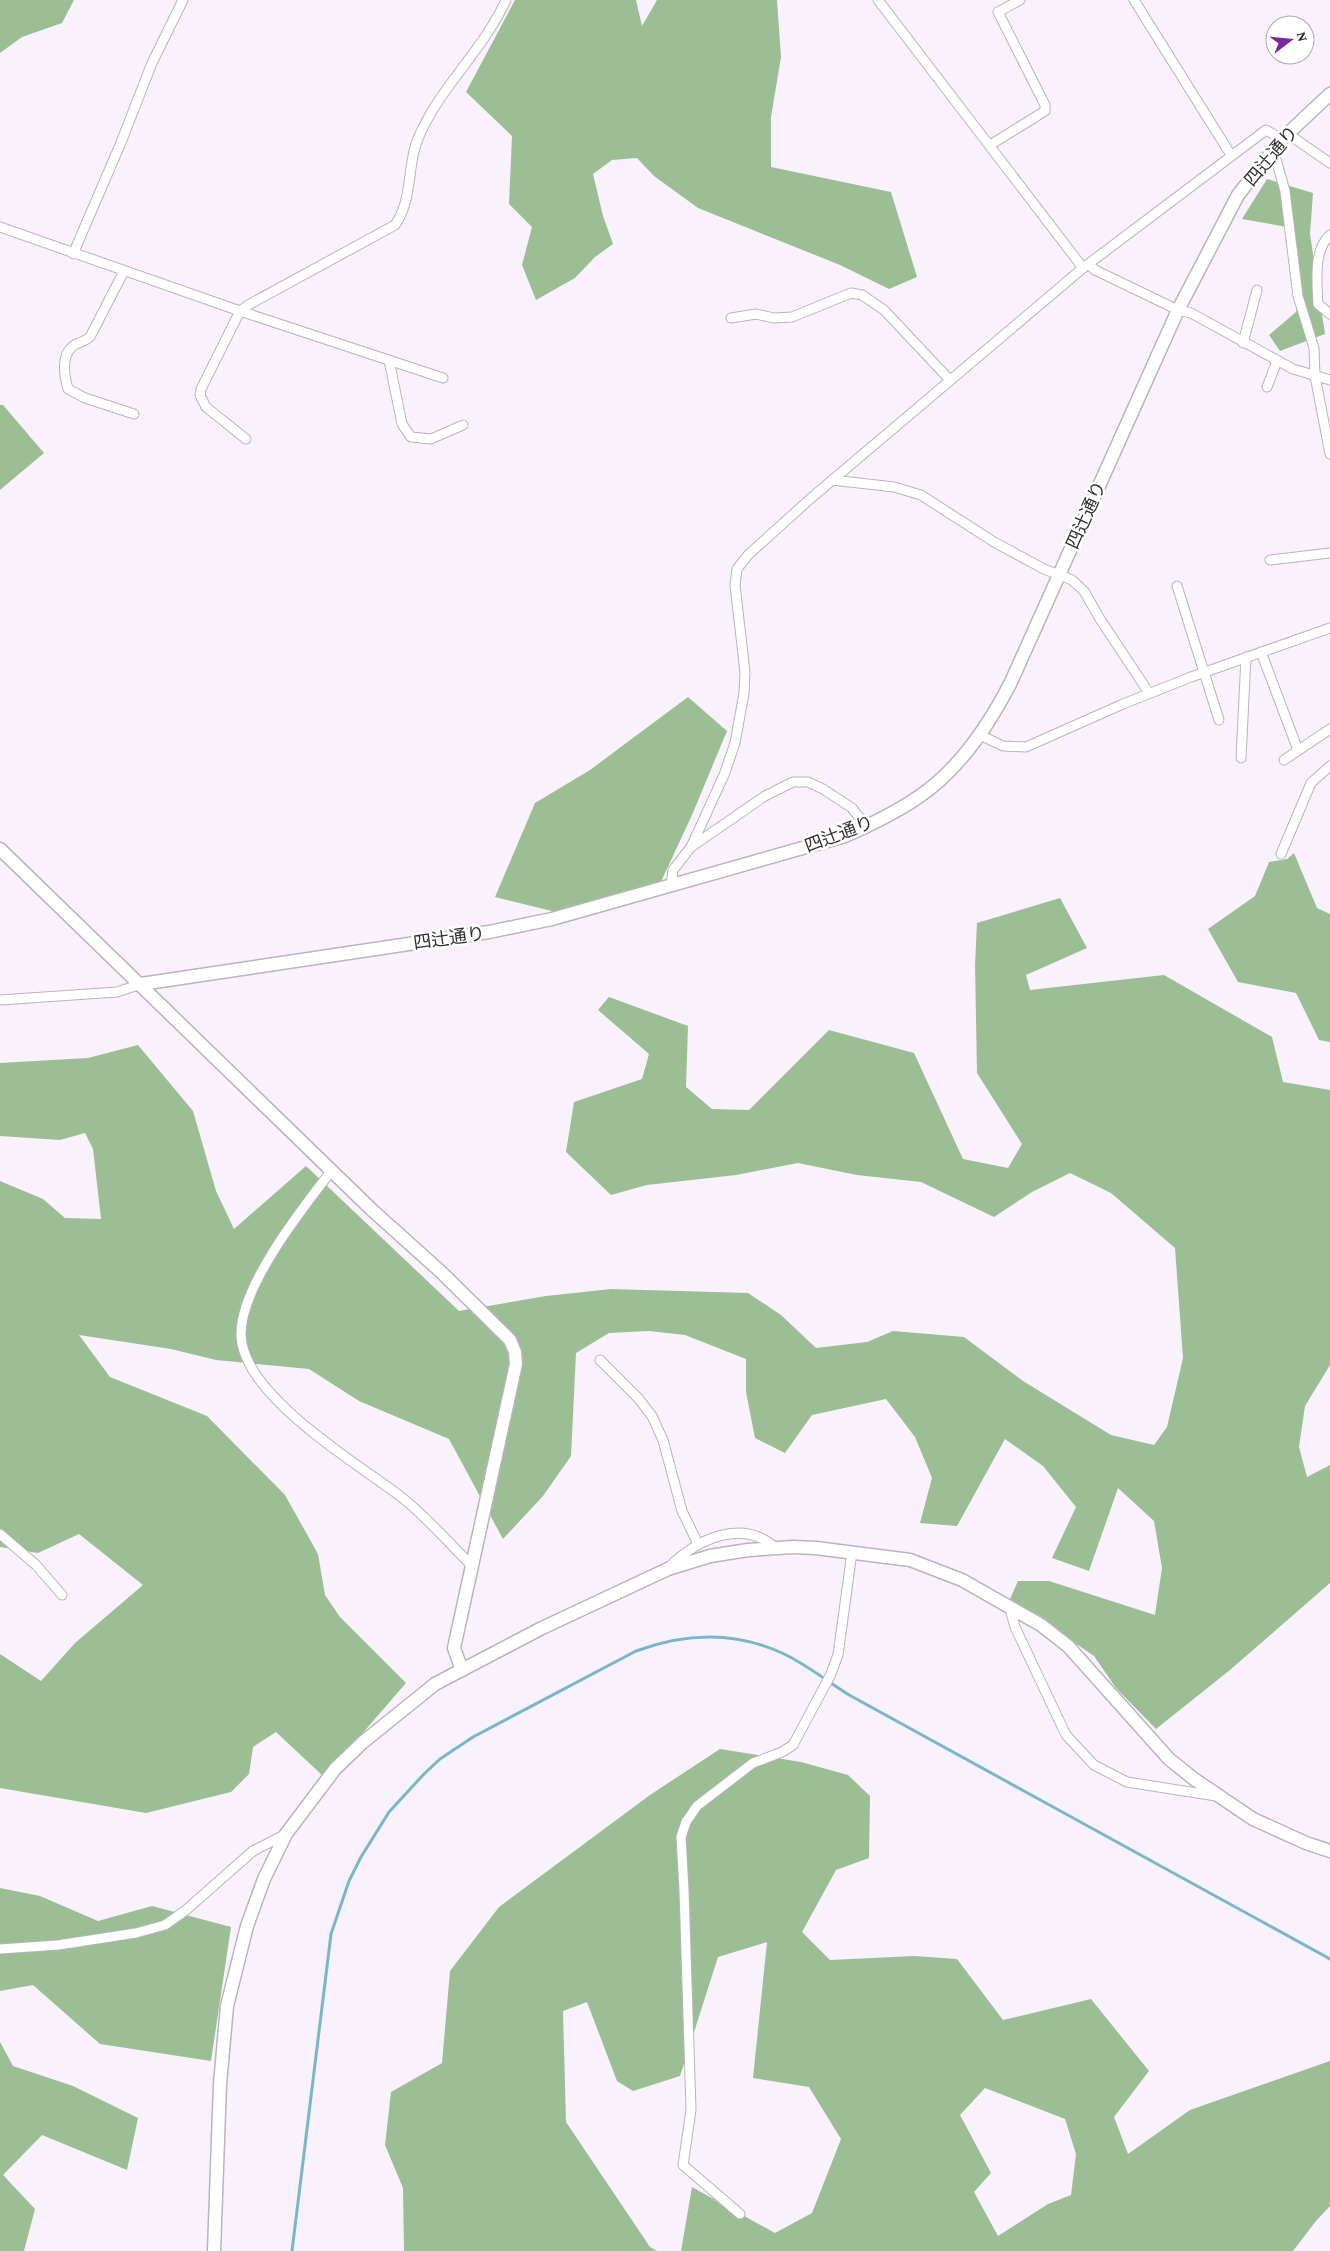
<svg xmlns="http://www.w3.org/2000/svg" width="1330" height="2251" font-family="'Crimson Pro','Noto Sans JP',serif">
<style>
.forest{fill:#9cbe94;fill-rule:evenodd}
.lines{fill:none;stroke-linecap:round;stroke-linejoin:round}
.stream{stroke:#7ab6cb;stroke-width:3}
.street-casing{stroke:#b9b4bd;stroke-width:11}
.secondary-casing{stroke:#b9b4bd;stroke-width:15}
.street{stroke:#fff;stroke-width:9}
.secondary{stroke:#fff;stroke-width:12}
.labels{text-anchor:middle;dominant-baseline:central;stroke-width:5;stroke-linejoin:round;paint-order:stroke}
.street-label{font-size:18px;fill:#312f32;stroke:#fff}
</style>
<rect width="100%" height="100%" fill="#f9f2fd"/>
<g class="forest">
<polygon points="0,0 74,0 62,23 22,37 0,53"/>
<polygon points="515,0 636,0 642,26 657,0 777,0 781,57 771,117 771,167 891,192 917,277 889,289 840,265 698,208 654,176 637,158 612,160 593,174 603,216 613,244 595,257 575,278 536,300 522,265 532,227 509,204 512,136 466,92"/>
<polygon points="1267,179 1313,193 1310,234 1325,334 1280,351 1269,335 1296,312 1301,281 1293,228 1242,219"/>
<polygon points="0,405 3,405 44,453 0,490"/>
<polygon points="688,697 727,731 692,815 659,886 564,914 495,897 535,803 590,770"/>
<polygon points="1294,853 1317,908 1330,914 1330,1042 1319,1040 1296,993 1238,982 1208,929 1255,896 1269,862 1287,859"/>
<polygon points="1060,898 1087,948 1026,975 1030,990 1164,975 1272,1037 1283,1082 1330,1090 1330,1365 1305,1406 1299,1447 1307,1477 1330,1465 1330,1583 1230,1670 1156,1729 1116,1688 1094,1656 1010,1599 1018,1581 1049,1581 1155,1615 1162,1568 1154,1521 1118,1488 1089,1571 1052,1558 1076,1507 1043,1466 1005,1439 957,1526 920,1523 932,1478 915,1437 886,1399 812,1415 785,1453 755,1438 746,1392 746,1359 685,1335 649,1331 609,1333 576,1353 571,1456 543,1496 503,1539 449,1439 359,1401 309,1369 216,1360 171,1349 79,1335 110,1377 207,1416 285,1495 318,1554 325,1595 340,1617 406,1683 342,1757 322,1775 276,1732 253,1747 249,1774 231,1792 146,1813 0,1788 0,1654 41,1681 75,1643 143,1585 79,1534 38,1553 0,1547 0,1181 43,1199 65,1218 101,1219 93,1149 85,1133 60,1140 0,1136 0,1063 88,1058 138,1045 193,1111 216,1191 234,1229 306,1166 459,1311 546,1296 611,1289 748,1293 781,1315 816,1348 867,1342 893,1331 964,1337 1023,1381 1111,1435 1154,1445 1167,1427 1183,1358 1175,1248 1111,1193 1070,1173 1032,1192 994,1217 921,1182 857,1175 798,1163 736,1175 647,1185 611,1195 566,1152 574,1102 642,1079 649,1054 598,1010 609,997 688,1026 686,1087 712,1109 749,1110 829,1030 914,1053 963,1159 1008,1168 1022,1144 977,1073 975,965 977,923"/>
<path d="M720 1749 801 1762 848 1775 870 1796 869 1858 836 1870 802 1932 830 1960 914 1956 957 1959 1003 2020 1091 1999 1149 2071 1114 2117 1128 2154 1190 2110 1330 2061V2206L1316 2221 1293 2251H681L692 2187 775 2233 812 2213 841 2139 809 2087 753 2078 767 1942 718 1957 680 2076 633 2091 617 2081 587 2002 563 2011 566 2122 650 2247 657 2251H404L403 2188 385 2145 391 2092 442 2063 450 1971 499 1907 650 1795ZM985 2088 1065 2119 1076 2154 1071 2195 1048 2204 998 2236 974 2192 991 2173 960 2115Z"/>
<polygon points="0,1888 40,1896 98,1921 152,1906 231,1927 211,2061 100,2044 33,1985 0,1991"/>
<polygon points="0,2042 13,2066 73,2086 138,2118 127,2170 42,2135 3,2175 35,2209 24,2251 0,2251"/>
</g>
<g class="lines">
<path class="stream" d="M292 2251 331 1934 349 1881 361 1857 389 1812 424 1774 440 1759 473 1737 636 1651C685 1633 734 1631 782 1653 806 1664 828 1682 851 1696L1330 1959"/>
<g class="street-casing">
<g id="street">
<polyline points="878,0 1083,268"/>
<polyline points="1134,0 1231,155"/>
<polyline points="1288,134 1330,163"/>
<polyline points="990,145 1045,111 1045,105 998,12 1020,0"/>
<polyline points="1273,149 1285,191 1298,296 1314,348 1315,376 1330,454"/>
<polyline points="0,227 240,311 443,378"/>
<path d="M1330 235C1313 250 1317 283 1318 304L1330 314"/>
<polyline points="73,254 120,145 152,63 183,0"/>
<polyline points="1088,264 1095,270 1178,310 1191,313 1293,369 1330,380"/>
<path d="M124 271 90 337C85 341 82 342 76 344 60 353 64 375 68 389L85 398 134 414"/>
<polyline points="731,318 756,314 774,318 792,317 851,293 862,295 884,310 949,379"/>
<polyline points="1243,343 1257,290"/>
<polyline points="389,360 402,424 411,437 431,439 463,425"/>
<polyline points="1267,387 1277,361"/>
<path d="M246 439 206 407 200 395 201 389 240 311 250 304 395 225C414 198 406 163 420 134 442 85 484 49 506 0"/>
<polyline points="832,480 894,487 921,495 994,542 1044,569 1072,580 1084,591 1100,619 1149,693"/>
<polyline points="1270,560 1330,553"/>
<polyline points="1177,586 1219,720"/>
<polyline points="1261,652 1298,750"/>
<polyline points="980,735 1003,746 1026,747 1123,704 1191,677 1330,628"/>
<polyline points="1241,758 1246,657"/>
<polyline points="1284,760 1330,729"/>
<polyline points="691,847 724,775 735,743 744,693 745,672 735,585 737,569 748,555 810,499 1083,268 1266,130 1282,139"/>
<polyline points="1281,854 1311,783 1330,766"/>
<polyline points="671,885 673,870 691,847 765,796 793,782 808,782 823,789 852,808 866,826"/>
<polyline points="0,1000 117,992 141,984"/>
<path d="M332 1170C302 1209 242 1284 241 1333 240 1394 357 1463 400 1496 426 1516 448 1542 471 1565"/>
<polyline points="600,1360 638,1398 652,1416 663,1440 682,1511 698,1544"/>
<polyline points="0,1534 36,1565 62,1595"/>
<path d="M668 1568C696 1540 741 1517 776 1548"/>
<polyline points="1009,1605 1015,1627 1066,1735 1094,1765 1127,1782 1216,1796"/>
<polyline points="0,1949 58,1945 136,1933 165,1925 186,1910 253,1851 286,1834"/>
<polyline points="740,2214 683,2165 691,2110 684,1890 681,1837 686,1822 697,1806 753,1763 782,1752 793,1745 830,1676 838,1655 852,1552"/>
</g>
</g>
<g class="secondary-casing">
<g id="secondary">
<polyline points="0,849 372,1210 440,1271 510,1340 515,1352 516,1364 454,1648 462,1670"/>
<path d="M141 984 489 932 552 919 845 836C870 825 895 813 917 798 958 771 989 725 1011 682L1178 310 1238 195 1282 139 1330 94"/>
<polyline points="214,2251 220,2084 227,2006 247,1926 264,1879 286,1834 335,1769 362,1743 435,1684 542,1628 668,1569 710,1556 748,1550 793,1547 816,1548 910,1560 962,1580 1041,1625 1068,1646 1169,1759 1194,1779 1253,1819 1306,1843 1330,1851"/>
</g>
</g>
<use href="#street" class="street"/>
<use href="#secondary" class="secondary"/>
</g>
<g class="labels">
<g class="street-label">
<text transform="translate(1271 156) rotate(-50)">四辻通り</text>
<text transform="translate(1086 515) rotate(-66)">四辻通り</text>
<text transform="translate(839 834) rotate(-21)">四辻通り</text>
<text transform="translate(449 938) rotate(-8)">四辻通り</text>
</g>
</g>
<g transform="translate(1290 40) rotate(74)"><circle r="24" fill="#ffffff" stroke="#adacad"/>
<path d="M0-4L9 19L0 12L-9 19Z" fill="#7c2999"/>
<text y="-8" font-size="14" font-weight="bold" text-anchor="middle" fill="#312f32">N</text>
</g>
</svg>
